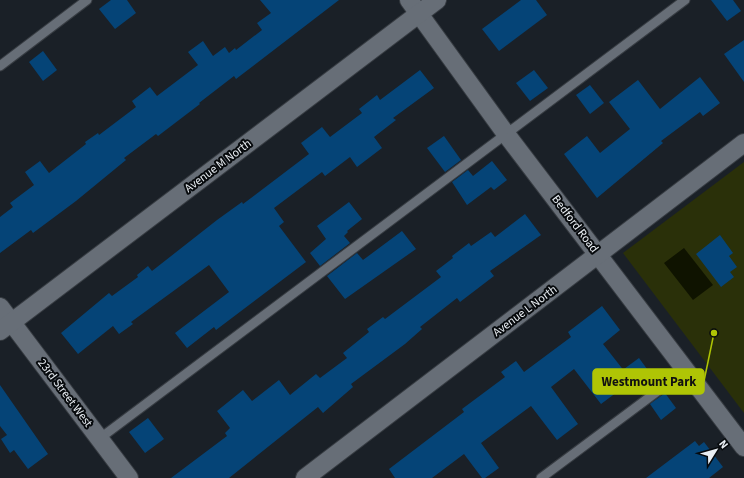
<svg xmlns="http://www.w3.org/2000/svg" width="744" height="478" font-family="'Source Sans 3',sans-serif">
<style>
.green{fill:#2a3009}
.water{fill:#0f1300}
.building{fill:#054477}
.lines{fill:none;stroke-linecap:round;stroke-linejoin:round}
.service-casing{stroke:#373c42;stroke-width:11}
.minor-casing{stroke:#373c42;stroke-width:20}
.service{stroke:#676e77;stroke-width:9}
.minor{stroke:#676e77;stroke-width:18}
.labels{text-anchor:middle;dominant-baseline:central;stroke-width:4;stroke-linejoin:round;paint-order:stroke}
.street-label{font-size:12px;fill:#eaeff4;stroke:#070a0d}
.leader{fill:none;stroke:#afc505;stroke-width:1.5}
.callout-dot{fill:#afc505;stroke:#070a0d;stroke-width:1.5}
.callout{fill:#afc505;stroke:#afc505;stroke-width:1.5}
.callout-label{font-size:13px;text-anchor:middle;font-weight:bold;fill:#111}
</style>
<rect width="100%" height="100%" fill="#1a2027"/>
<polygon class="green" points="744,162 744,413 623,253"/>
<polygon class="water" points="684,248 713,285 693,300 664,263"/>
<g class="building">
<polygon points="111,0 127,0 136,13 115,29 99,9"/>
<polygon points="260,0 339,0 236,79 234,76 199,103 200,104 158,136 156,134 124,158 126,160 76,201 33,233 31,230 0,253 0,217 13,207 10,203 34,185 25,172 40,161 49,173 86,144 85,142 98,133 99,135 136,107 132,101 150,87 157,96 198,65 188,52 203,41 213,56 225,47 229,53 235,48 236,50 262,30 257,23 271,13"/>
<polygon points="521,0 536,0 547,15 499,51 482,29"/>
<polygon points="711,0 733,0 741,11 727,21"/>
<polygon points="744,40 744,82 724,54"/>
<polygon points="43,51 57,70 43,81 29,62"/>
<polygon points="420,70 434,88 393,118 396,120 374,137 382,148 357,167 350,157 325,176 322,172 274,208 284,222 279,226 306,262 216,330 214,327 187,348 175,333 229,292 209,265 131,322 133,324 119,334 113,326 78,354 61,333 109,293 112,296 138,277 137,275 148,266 152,271 217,220 242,202 243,204 309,154 301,143 322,127 330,137 362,113 359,109 377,95 380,100"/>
<polygon points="534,70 548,88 530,101 516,83"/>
<polygon points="700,77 720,103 703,116 700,112 661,141 663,143 597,198 564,154 587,136 600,153 630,129 609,102 638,80 660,109"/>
<polygon points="590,85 604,103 590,114 576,95"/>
<polygon points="444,136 461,160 445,172 427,148"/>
<polygon points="492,161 507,180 494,190 491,187 467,205 452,182 468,170 473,176"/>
<polygon points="349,202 362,219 347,231 348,232 344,236 350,243 320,266 310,253 326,239 317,226"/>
<polygon points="525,214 541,235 490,271 494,276 460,302 457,298 420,327 422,329 405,344 351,384 353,387 323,413 318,407 229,478 171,478 227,436 225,433 230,428 217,411 243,390 252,401 279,380 290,395 316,374 320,378 347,358 343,353 369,332 367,329 383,317 385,319 441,277 436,271 453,258 452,256 469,243 471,246 491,232 495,237"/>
<polygon points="402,231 416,249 345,299 327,276 357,253 363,260"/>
<polygon points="720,235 733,253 729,256 737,267 730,272 734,277 721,287 696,254"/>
<polygon points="602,306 620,330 603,344 632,381 601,404 574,369 551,387 578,424 557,440 531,406 481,443 499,468 485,478 482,478 464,454 432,478 395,478 389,469 464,412 462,409 505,377 501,372 516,361 524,372 571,337 568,332"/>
<polygon points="639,358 658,384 643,394 624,369"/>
<polygon points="0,385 48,454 28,469 14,450 10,453 1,439 7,435 0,426"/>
<polygon points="665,393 676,408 661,420 650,404"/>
<polygon points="148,418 164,439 145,453 129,432"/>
<polygon points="695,441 699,446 704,442 723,467 709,478 646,478"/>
</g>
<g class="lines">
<g class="service-casing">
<g id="service">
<polyline points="0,66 87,0"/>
<polyline points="99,439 685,0"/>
<polyline points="541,478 686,370"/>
</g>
</g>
<g class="minor-casing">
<g id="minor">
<polyline points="409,0 506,134 744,447"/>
<polyline points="0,307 129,478"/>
<polyline points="0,331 437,0"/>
<polyline points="305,478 744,143"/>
</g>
</g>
<use href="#service" class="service"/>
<use href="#minor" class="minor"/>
</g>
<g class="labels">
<g class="street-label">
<text transform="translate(218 166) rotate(-37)">Avenue M North</text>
<text transform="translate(575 224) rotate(53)">Bedford Road</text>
<text transform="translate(525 311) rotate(-37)">Avenue L North</text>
<text transform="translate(65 393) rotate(53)">23rd Street West</text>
</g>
</g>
<path class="leader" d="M714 333L704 381"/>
<circle class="callout-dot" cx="714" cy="333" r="4"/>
<rect class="callout" x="593" y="369" width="111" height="25" rx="4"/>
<g class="callout-label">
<text x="649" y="386">Westmount Park</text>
</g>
<g transform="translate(716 450) rotate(53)" stroke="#070a0d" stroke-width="3" paint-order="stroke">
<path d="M0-3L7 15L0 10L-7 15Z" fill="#eaeff4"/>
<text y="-6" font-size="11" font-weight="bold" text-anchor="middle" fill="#eaeff4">N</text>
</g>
</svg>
